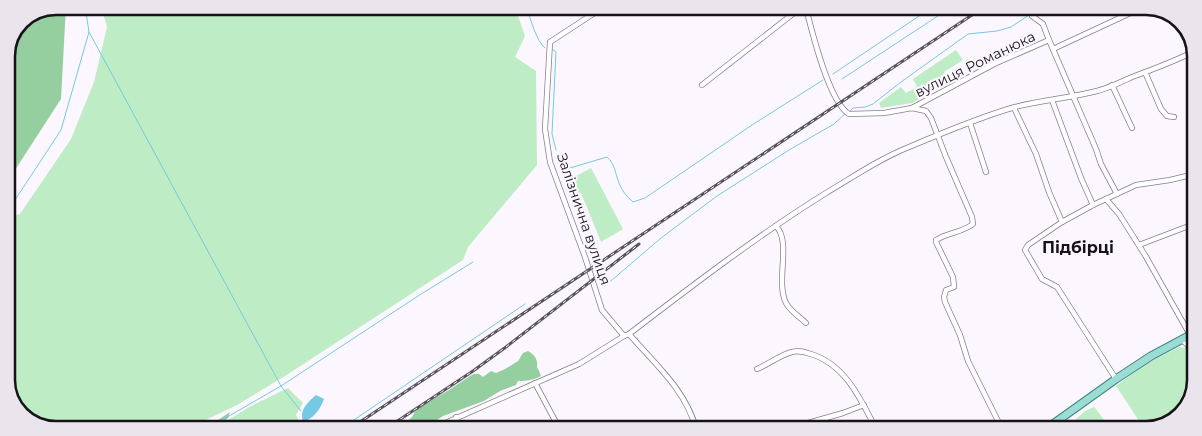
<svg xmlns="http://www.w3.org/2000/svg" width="1202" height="436" font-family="Montserrat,sans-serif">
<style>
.green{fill:#beecc4}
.forest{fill:#96cf9f}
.water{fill:#74cae3}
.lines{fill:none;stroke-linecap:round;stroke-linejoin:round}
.stream{stroke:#74cae3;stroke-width:1}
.street-casing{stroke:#887e8c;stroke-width:6}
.primary-casing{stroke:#428880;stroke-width:9}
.street{stroke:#fff;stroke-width:4.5}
.primary{stroke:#9bddd4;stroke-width:7}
.rail-casing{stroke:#575359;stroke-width:3}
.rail{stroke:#fcf7fe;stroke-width:1;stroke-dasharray:4;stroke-linecap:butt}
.labels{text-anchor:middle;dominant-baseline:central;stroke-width:4.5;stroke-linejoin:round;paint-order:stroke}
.street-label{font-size:14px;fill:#171419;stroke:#fcf7fe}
.quarter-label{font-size:16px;font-weight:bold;fill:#171419;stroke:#fcf7fe}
.rim{fill:none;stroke:#171419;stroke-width:2.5}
</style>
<rect width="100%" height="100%" fill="#fcf7fe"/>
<g class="green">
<polygon points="101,6 515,7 525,36 515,57 536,71 537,165 468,247 463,260 285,376 237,405 191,427 39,427 16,410 6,384 6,218 20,214 71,139 94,82 107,27"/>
<polygon points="956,50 963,60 944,72 949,83 912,103 881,108 879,103 901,87 906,93 917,87 913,79"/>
<polygon points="591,168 623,229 601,242 581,193 575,195 573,189 567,191 565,182"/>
<polygon points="1179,347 1187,348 1193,353 1193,397 1174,421 1145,430 1116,386 1144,365"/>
<polygon points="288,388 303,403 296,415 302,426 299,428 217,427 251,406"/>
<polygon points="1094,407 1112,430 1064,430 1085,411"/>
</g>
<g class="forest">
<polygon points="56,6 66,6 61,99 13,173 6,179 6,53 21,21"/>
<path d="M528 351C535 355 538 360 537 367L539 371 541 376C534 380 527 381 518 381L516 385 500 391 484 401 443 416 425 428H400L412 417 414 413 417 409 449 390 470 376 474 374H479L483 377 491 371 496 373 505 369 518 361 523 353Z"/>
<polygon points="230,412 228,418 217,427 202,427 212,424"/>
</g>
<path class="water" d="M316 395 324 399C321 408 313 420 303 421 299 410 308 402 316 395Z"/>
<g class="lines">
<g class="stream">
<path d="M526 7C531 19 536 41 545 48"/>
<polyline points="89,32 281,386 301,411"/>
<polyline points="552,49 556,52 552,134 556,150"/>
<polyline points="833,74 931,8"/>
<polyline points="842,79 950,8"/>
<polyline points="850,111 853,108 865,107 873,104 901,82 968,34 997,31 1011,27 1038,9"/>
<path d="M557 157 563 170 607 157C615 164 615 173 619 183 622 191 627 197 633 202L645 198 752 125 823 80"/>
<polyline points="6,203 15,200 61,130 89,32 85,6"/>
<polyline points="605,286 661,238 717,196 789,150 834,124 846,113"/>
<polyline points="637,338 639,343"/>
<path d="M663 368C679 385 693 406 699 429"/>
<polyline points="210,427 281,386 418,296 473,262"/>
<polyline points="342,428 525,304"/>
</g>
<g class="street-casing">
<g id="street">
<path d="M602 8 550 42 545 129 550 162 585 257 602 310 624 336 629 334C654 363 686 390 696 429"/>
<path d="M806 8C812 32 829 102 849 114L884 113 912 108 926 111 931 118 946 157 972 217 973 224C963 232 947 233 936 240V242L953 277 954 287 946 290 944 297 945 302 960 335 968 361 1002 429"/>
<polyline points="659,9 660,8"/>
<polyline points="1032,16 1043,24 1049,40 1096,149 1101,164 1117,194"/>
<polyline points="1053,49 1139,9"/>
<polyline points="1145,72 1161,109 1167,116 1174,117"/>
<polyline points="702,85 794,13 803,8"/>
<polyline points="1112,85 1132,128"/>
<polyline points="1052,100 1081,178 1093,205"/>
<polyline points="912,108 994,64 1049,40"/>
<polyline points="1014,108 1036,154 1049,192 1062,222"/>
<polyline points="970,123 986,172"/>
<polyline points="1106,199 1119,214 1145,255 1190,335"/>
<path d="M776 226C792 243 775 280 786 303 790 311 800 317 806 323"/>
<polyline points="1139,245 1194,224"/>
<path d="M629 334C693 285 757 236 826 193 853 177 879 159 909 147 942 133 980 117 1015 107 1042 100 1070 98 1097 91 1109 88 1121 82 1132 77 1154 69 1175 61 1195 51"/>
<polyline points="1181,339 1193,350"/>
<path d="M757 369C767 365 782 354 792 352 799 350 805 352 811 354 846 365 861 400 876 429"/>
<polyline points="1116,379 1057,287 1042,279 1025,250 1028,245 1062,222 1093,205 1136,185 1170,180 1195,174"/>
<polyline points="535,383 559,428"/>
<polyline points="434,428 579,364 624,336"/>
<polyline points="456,428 456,417"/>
<polyline points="787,429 843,413 864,405"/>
</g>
</g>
<g class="primary-casing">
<polyline id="primary" points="1046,429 1116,379 1151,356 1194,333"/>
</g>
<use href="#street" class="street"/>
<use href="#primary" class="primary"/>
<g class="rail-casing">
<g id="rail">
<path d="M351 428C561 288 771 149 981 9"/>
<polyline points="387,428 473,371 506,347 639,244"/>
</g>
</g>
<use href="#rail" class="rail"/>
</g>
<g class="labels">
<g class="street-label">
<text transform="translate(975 64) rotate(-26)">вулиця Романюка</text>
<text transform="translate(584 219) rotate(71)">Залізнична вулиця</text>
</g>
<g class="quarter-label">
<text x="1078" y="247">Підбірці</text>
</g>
</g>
<path d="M0 0H1202V436H0ZM56 15H1146A41 41 0 0 1 1187 56V380A41 41 0 0 1 1146 421H56A41 41 0 0 1 15 380V56A41 41 0 0 1 56 15Z" fill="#eae5ec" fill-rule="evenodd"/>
<path class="rim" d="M56 15H1146A41 41 0 0 1 1187 56V380A41 41 0 0 1 1146 421H56A41 41 0 0 1 15 380V56A41 41 0 0 1 56 15Z"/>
</svg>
